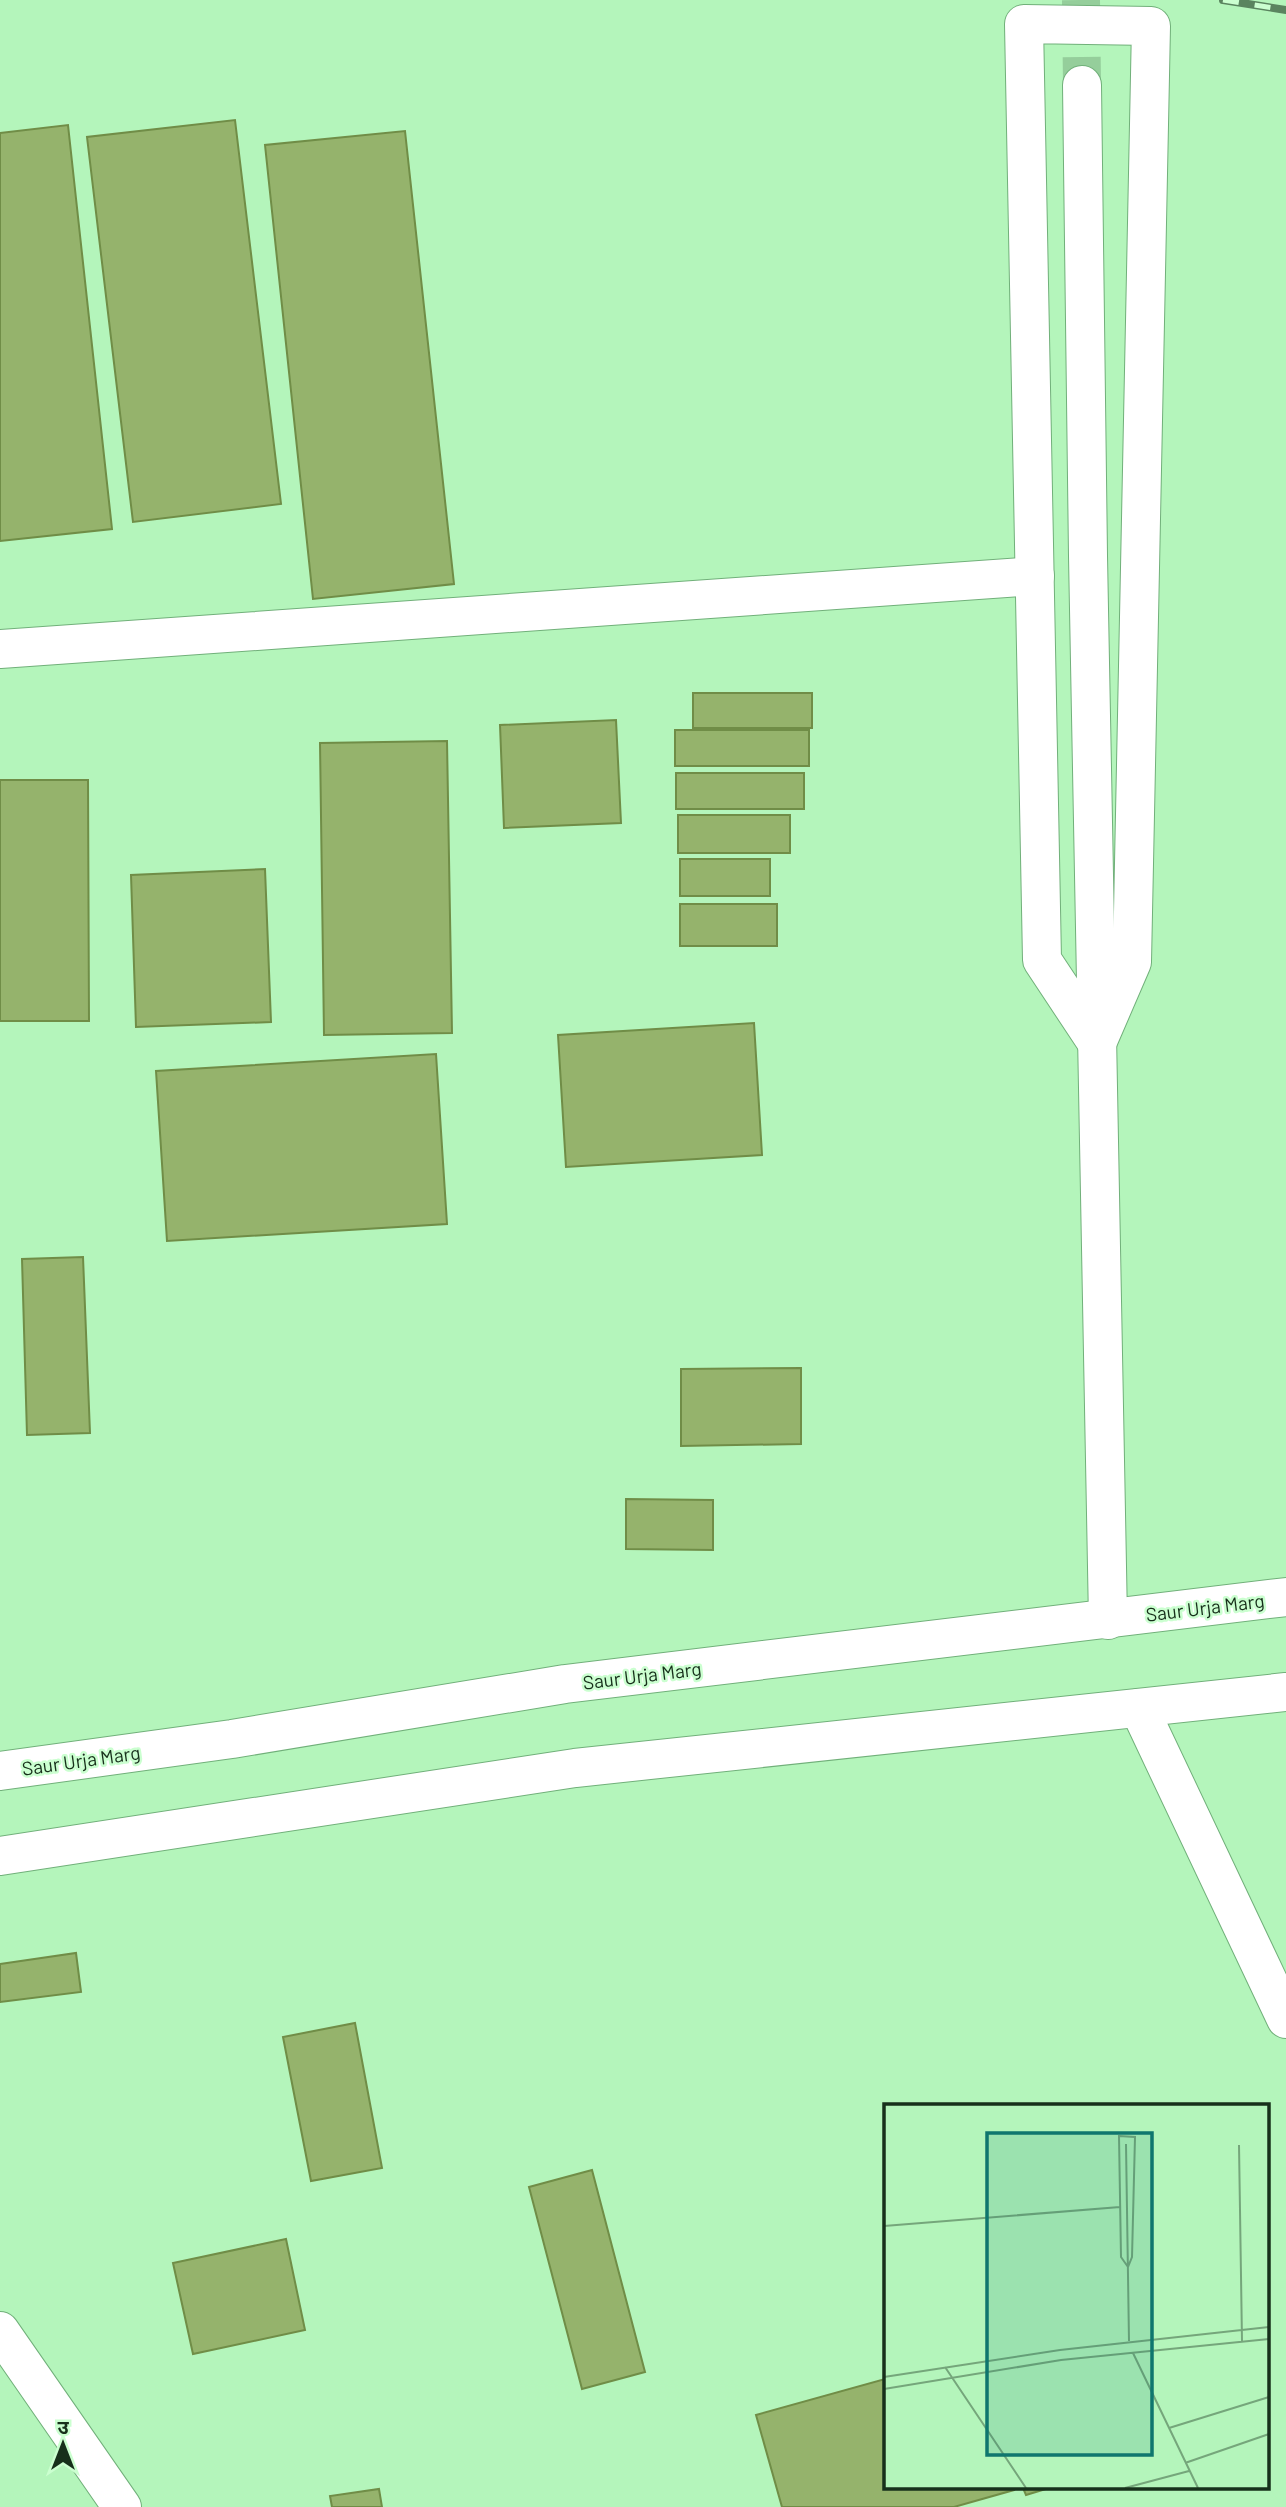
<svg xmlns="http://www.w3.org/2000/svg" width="1286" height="2507" font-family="Barlow,'Noto Sans Devanagari',sans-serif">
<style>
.building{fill:#95b36c;stroke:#708d47;stroke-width:2}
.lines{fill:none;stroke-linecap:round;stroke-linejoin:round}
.minor-tunnel{stroke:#95ce9b;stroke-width:38;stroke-dasharray:38 19;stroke-linecap:butt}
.minor-casing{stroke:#71b07a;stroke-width:40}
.minor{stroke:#fff;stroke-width:38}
.rail-casing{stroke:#5a845f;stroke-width:8}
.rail{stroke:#cbffd0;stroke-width:5;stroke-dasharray:16;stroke-linecap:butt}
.labels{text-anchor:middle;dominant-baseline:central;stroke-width:5;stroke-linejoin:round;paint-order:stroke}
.street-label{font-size:19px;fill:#17301b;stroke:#cbffd0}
.inset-road{fill:none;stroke:#75a67b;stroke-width:2}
.view{fill:#0f766e;fill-opacity:0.15;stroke:#0f766e;stroke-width:3.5}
.inset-edge{fill:none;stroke:#17301b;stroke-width:3.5}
</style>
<rect width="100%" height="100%" fill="#b4f5bb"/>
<g class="building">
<polygon points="235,120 281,504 133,522 87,137"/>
<polygon points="68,125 112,529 0,541 0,133"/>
<polygon points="405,131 454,584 313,599 265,145"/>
<rect x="693" y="693" width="119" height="35"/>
<polygon points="616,720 621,823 504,828 500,725"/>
<rect x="675" y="730" width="134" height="36"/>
<polygon points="447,741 452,1033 324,1035 320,743"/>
<rect x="676" y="773" width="128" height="36"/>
<polygon points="0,780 88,780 89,1021 0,1021"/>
<rect x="678" y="815" width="112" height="38"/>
<rect x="680" y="859" width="90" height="37"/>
<polygon points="265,869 271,1022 136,1027 131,875"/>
<rect x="680" y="904" width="97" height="42"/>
<polygon points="754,1023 762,1155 566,1167 558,1035"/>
<polygon points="436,1054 447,1224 167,1241 156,1071"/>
<polygon points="83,1257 90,1433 27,1435 22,1259"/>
<polygon points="801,1368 801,1444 681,1446 681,1369"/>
<polygon points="626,1499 713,1500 713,1550 626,1549"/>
<polygon points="76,1953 81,1992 0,2002 0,1964"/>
<polygon points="355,2023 382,2168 311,2181 283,2037"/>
<polygon points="592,2170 645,2372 582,2389 529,2187"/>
<polygon points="286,2239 305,2330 193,2354 173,2263"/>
<polygon points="885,2379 885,2488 1013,2488 1014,2490 954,2507 782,2507 756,2415"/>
<polygon points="1023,2488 1049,2488 1026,2495"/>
<polygon points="379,2489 382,2507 332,2507 330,2496"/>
</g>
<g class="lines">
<polyline class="minor-tunnel" points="1081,0 1082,85"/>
<g class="minor-casing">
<g id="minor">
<polygon points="1024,24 1151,26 1132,962 1097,1043 1042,960"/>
<polyline points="1082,85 1088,556 1108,1620"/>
<polyline points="0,649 1035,576"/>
<polyline points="1139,1708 1286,2019"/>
<polyline points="0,1771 232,1739 565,1684 1286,1597"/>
<polyline points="0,1856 575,1768 1286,1692"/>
<polyline points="0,2331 122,2507"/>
</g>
</g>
<use href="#minor" class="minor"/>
<g class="rail-casing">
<polyline id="rail" points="1223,0 1286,10"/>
</g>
<use href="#rail" class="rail"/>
</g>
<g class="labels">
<g class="street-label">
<text transform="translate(1205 1607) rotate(-7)">Saur Urja Marg</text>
<text transform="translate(642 1675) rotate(-7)">Saur Urja Marg</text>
<text transform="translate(81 1760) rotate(-8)">Saur Urja Marg</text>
</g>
</g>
<g transform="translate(884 2104)">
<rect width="385" height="385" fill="#b4f5bb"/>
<path class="inset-road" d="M235 32 251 33 248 153 244 163 237 153ZM242 40 245 237M355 41 358 237M0 122 236 103M249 249 314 384M61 263 142 384M0 273 176 246 385 223M0 285 177 256 385 235M285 324 385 293M301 359 385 330M241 384 305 367"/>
<path class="view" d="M103 29H268V351H103Z"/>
<rect width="385" height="385" class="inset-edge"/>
</g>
<g transform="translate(63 2444)" stroke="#cbffd0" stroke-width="5" paint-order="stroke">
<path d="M0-5L12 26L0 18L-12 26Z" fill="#17301b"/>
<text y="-10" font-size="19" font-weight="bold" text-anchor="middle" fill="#17301b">उ</text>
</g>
</svg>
